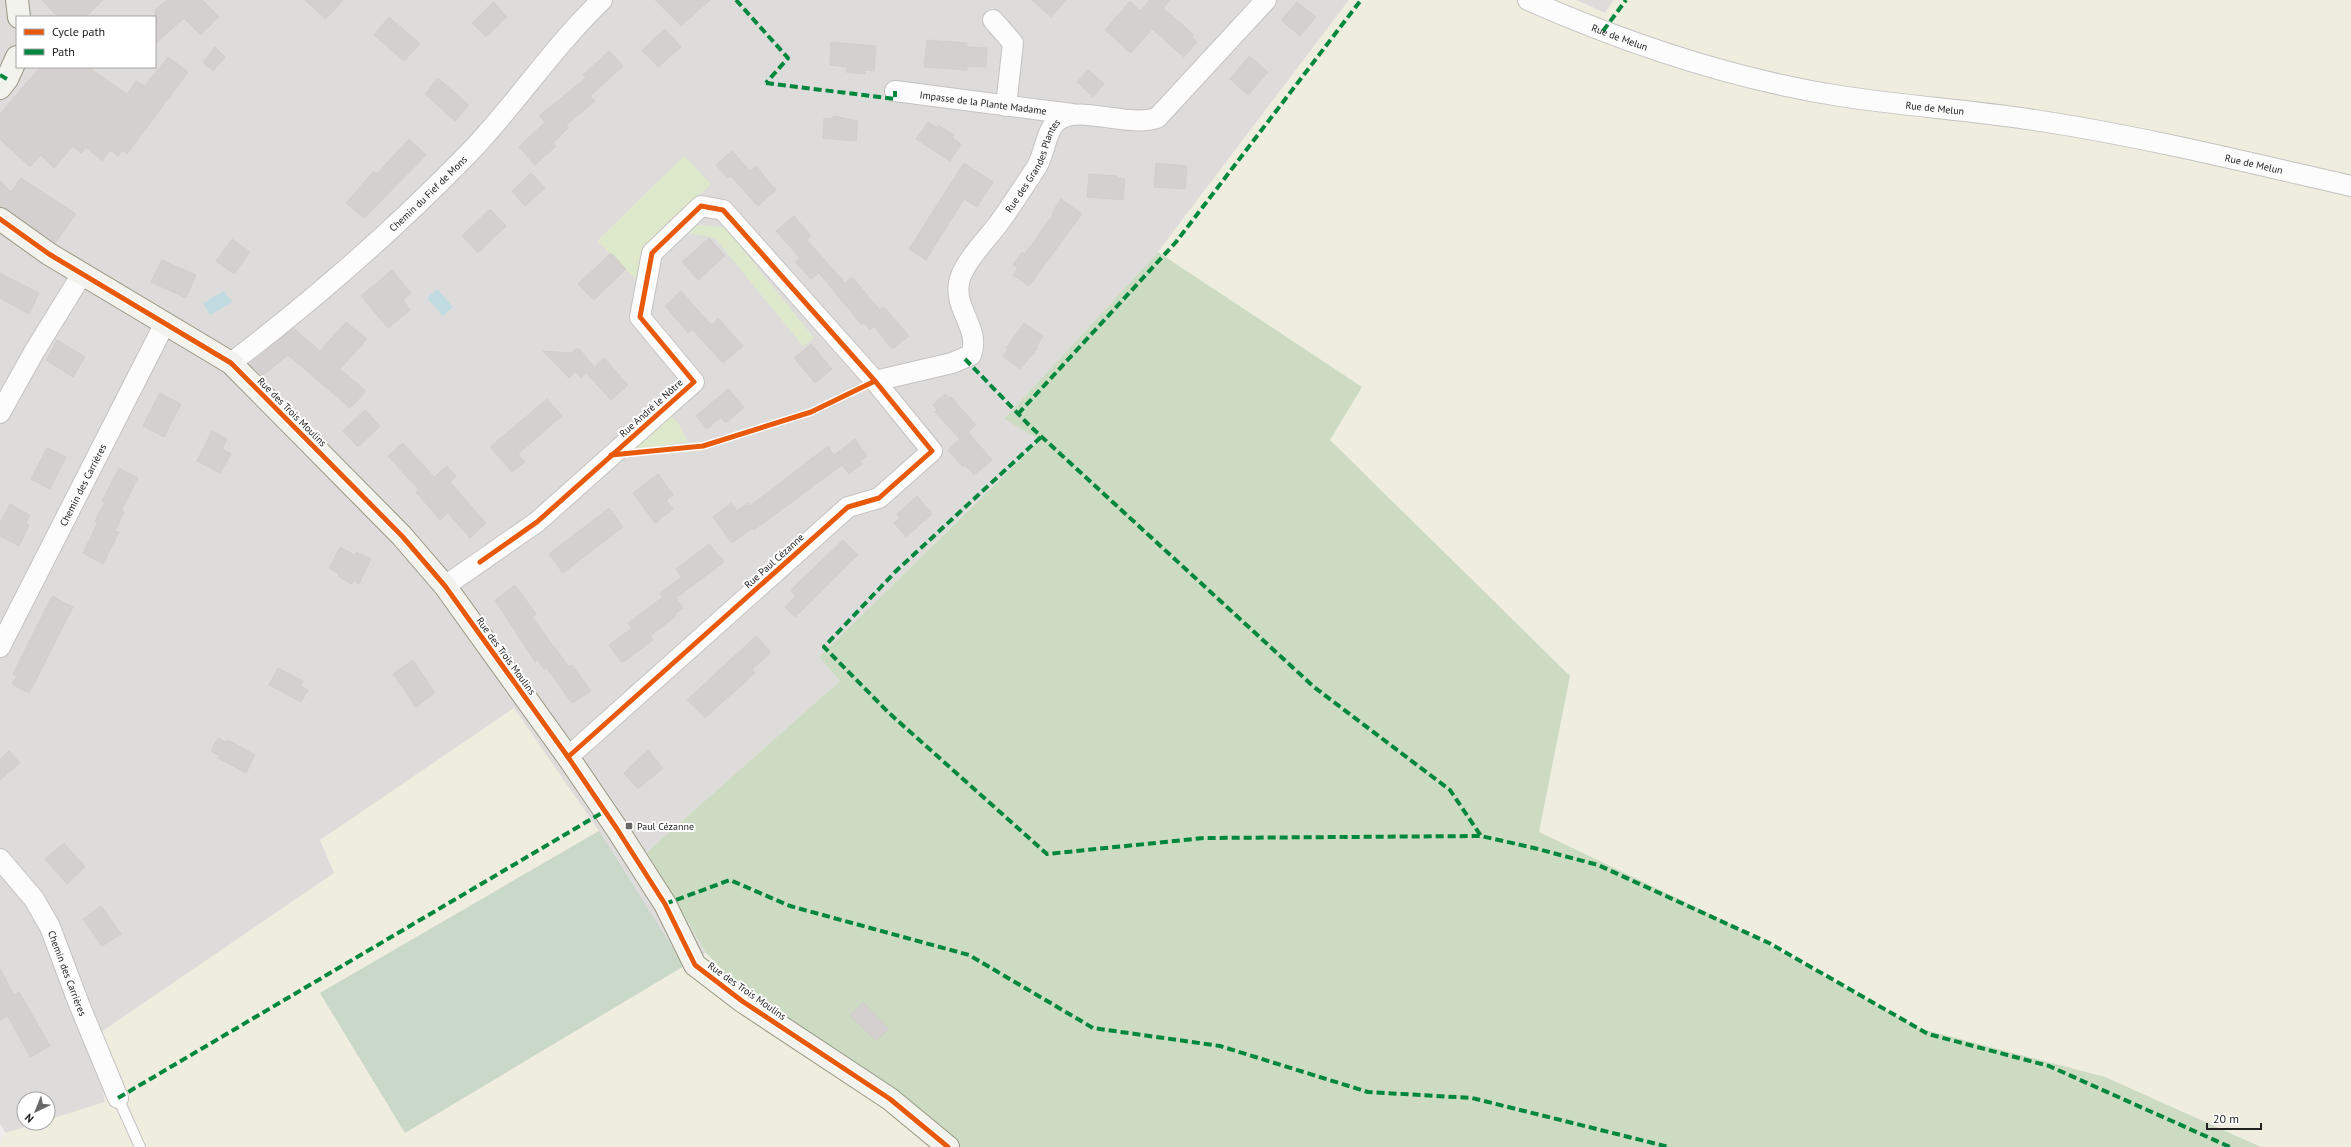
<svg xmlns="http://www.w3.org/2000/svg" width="2351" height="1147" font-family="'PT Sans',sans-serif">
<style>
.residential{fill:#dedcdb;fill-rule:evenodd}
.farmland{fill:#eeedde}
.grass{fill:#dee9cb}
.forest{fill:#ccdbc1}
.cemetery{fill:#c9d8c8}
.water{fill:#c0dce0}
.building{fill:#d3d0cf;stroke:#d1cecb}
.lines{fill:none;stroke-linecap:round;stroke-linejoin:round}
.lane-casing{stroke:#c4c3c2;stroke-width:12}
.street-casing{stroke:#c4c3c2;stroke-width:22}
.secondary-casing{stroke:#989782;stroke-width:24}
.lane{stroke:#fcfcfc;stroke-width:10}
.street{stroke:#fcfcfc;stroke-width:20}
.secondary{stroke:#f3f3ed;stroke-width:22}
.quiet{stroke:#00873e;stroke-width:4;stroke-dasharray:8 4;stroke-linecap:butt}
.cycleway-casing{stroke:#fff;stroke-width:8}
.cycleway{stroke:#e8590c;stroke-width:5}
.poi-dot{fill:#696867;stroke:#fff;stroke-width:1.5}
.labels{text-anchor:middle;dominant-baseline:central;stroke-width:4;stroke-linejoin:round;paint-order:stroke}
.street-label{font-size:10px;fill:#212121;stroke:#fff}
.poi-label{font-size:10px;fill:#212121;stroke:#fff;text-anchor:start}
</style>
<rect width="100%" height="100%" fill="#eeecea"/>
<g class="residential">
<path d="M0 0H1349L1158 252 1004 419 1040 439 819 657 840 681 647 852 706 953 405 1133 320 993 598 831 320 840 335 873 94 1037 105 1102 48 1120V1099H24V1123H37L6 1133 0 1124ZM17 17H155V67H17Z"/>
<polygon points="1576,0 1614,0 1605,13"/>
</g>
<g class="farmland">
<polygon points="1349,0 1576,0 1605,13 1614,0 2351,0 2351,1147 2261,1147 2105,1077 1918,1028 1721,919 1539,832 1570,676 1330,440 1362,387 1158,252"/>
<polygon points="514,708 599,831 320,993 405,1132 706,953 795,1043 938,1147 0,1147 6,1133 37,1123 48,1123 48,1120 105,1102 94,1037 334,873 320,840"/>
</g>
<g class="grass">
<polygon points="684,156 711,184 648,244 639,282 597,241"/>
<polygon points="690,225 725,227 814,338 803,346 715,238 683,232"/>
<polygon points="667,413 678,423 688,442 628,450"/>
</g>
<polygon class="forest" points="1158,252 1362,387 1330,440 1570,676 1539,832 1721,919 1918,1028 2105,1077 2261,1147 938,1147 795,1043 706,953 647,852 840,681 819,657 1040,440 1004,419"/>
<polygon class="cemetery" points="599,831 684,966 405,1133 320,993"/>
<g class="water">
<polygon points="437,289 453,307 443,316 427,298"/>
<polygon points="224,291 232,302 210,315 203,303"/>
</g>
<g class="building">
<polygon points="42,0 103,0 86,17 58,17"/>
<polygon points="167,0 202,0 219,17 201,35 184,18 155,44 155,10"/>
<polygon points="305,0 343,0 326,19"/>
<polygon points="655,0 710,0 681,26"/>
<polygon points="1032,0 1066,0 1051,17"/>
<polygon points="1150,0 1170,0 1163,8 1193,34 1192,37 1197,42 1184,57 1152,29 1131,53 1105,30 1130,1 1140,11"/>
<polygon points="493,2 507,17 486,37 472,23"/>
<polygon points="1297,2 1316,17 1300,36 1281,20"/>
<polygon points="389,17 420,44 404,61 374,35"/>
<polygon points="665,29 681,47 658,67 642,50"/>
<polygon points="927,40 967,43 967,47 987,48 986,67 967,66 967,70 924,67"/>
<polygon points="831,42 876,46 874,71 865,70 865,74 846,72 847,67 830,65"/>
<polygon points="215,47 225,57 213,71 203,62"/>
<polygon points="609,51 623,66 590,96 595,101 566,125 568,128 553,143 556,146 535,165 519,147 545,122 539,116 586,78 583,75"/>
<polygon points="1249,56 1268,72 1248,95 1230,79"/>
<polygon points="168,57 188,72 127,154 123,150 118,156 110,150 102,161 86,147 81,153 73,146 54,168 41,155 30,167 0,139 0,114 40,67 88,67 127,94 136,81 145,86"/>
<polygon points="1088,70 1104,84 1093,97 1077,82"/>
<polygon points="438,78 469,105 455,121 425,94"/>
<polygon points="833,116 858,121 856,141 823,138 824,118 833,119"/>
<polygon points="928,122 937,128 938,125 954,135 952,138 961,144 950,161 916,139"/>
<polygon points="409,139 426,155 364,218 346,203 374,171 377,174"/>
<polygon points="732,151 750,171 756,166 776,190 758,206 731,176 728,178 716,165"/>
<polygon points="964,163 993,182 977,207 964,199 926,260 909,249"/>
<polygon points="1156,163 1187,166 1185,189 1154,187"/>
<polygon points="531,173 545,188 525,206 512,191"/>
<polygon points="1089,174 1117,176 1117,178 1125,179 1123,200 1087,197"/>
<polygon points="21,178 76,214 55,243 7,209 0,207 0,181 11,192"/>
<polygon points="1061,199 1082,214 1029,286 1013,275 1018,268 1013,265 1022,252 1025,254 1053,214 1052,213"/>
<polygon points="490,209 506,226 478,253 462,236"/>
<polygon points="794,216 811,236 807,240 845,283 852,277 880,310 884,307 909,336 892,349 874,326 870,330 864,323 862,325 819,273 811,279 795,262 800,258 776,231"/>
<polygon points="709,238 725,256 698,280 682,262"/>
<polygon points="232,239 250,252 234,274 216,261"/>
<polygon points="611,253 626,269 594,300 578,284"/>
<polygon points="162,260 196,275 186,298 151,282"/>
<polygon points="392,270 411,293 403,300 410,310 388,328 361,296"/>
<polygon points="0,273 39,293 29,314 0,298"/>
<polygon points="681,291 711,325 718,318 743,346 723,363 692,329 688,333 665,306"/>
<polygon points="346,322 367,339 340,369 366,391 350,408 288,355 262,376 250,364 293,328 320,351"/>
<polygon points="1024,323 1043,336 1036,347 1038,348 1020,369 1003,356 1008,350 1006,348"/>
<polygon points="57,340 85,357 73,377 46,360"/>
<polygon points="811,344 832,369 815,383 794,358"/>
<polygon points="578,348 594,366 581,378 575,372 569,378 543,351 572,353"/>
<polygon points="604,358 628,385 611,400 587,374"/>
<polygon points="728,389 744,407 726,423 721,417 707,429 696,416"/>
<polygon points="160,393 181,404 164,437 143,426"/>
<polygon points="945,394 950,399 951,397 976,425 968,432 992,460 974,475 965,465 963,467 948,450 960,439 935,412 937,410 933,405"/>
<polygon points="547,399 562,416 518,454 525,462 512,472 490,447"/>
<polygon points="365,410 380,426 358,447 343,431"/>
<polygon points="212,431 227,439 222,449 231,454 220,473 197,461"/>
<polygon points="855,439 867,456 860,461 862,464 849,474 842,465 754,530 752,528 732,543 713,517 731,503 737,511 748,503 750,506 828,446 834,455"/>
<polygon points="403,443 434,477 447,466 456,476 450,482 486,523 470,538 448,513 440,520 416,492 419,490 388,456"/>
<polygon points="47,448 66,457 50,489 31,479"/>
<polygon points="119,468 138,478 121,511 124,512 115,531 119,532 103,564 83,553 98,522 95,521 105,502 102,501"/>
<polygon points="658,474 673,495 666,500 673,509 655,523 633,493"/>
<polygon points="917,496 932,514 906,537 894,523 900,518 897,514"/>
<polygon points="10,504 30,515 26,523 29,525 19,546 0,536 0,523"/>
<polygon points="609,508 623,527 563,573 549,554"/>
<polygon points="843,540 858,555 795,617 785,607 796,596 791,590"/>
<polygon points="709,544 724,562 676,598 683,608 675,614 676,616 650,636 653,640 622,663 609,645 632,628 628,623 663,597 660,593 682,577 676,569"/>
<polygon points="340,547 355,555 356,552 371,559 359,584 353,581 352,584 338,576 339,574 329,568"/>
<polygon points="515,585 536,614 532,617 569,667 572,665 591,691 572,703 546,667 544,669 537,660 535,662 495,600"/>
<polygon points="52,596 73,607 29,693 12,684 17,676 13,674"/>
<polygon points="756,636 771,652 752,670 755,673 705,718 687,700"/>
<polygon points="413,660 435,693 416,707 393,674"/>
<polygon points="278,668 303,681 300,686 308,690 301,702 269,685"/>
<polygon points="218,738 227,742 228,740 255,755 246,773 218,758 220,756 211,751"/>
<polygon points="648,750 663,768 638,789 624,773"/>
<polygon points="9,751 20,763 0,780 0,759"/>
<polygon points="64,843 85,867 67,884 45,859"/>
<polygon points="101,906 121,934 102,946 83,919"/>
<polygon points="0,969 14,995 19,992 50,1046 30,1057 8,1016 0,1020"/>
<polygon points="863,1002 889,1029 876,1041 850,1016"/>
</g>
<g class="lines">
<g class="lane-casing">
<polyline id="lane" points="118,1098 140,1147"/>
</g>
<g class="street-casing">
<g id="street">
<path id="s1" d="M1528 0C1628 44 1732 79 1840 96 1904 106 1970 110 2034 120 2141 136 2246 162 2351 186"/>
<polyline points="993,20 1013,43 1006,106"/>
<path id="s2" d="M895 91 1072 114"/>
<path id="s3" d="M231 363C315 299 395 229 469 153 516 104 553 47 602 0"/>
<path id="s4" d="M875 381 952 363 971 355C981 330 954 309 959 283 962 264 987 239 999 223 1012 205 1024 186 1036 168 1046 153 1045 126 1062 118 1085 107 1128 127 1157 118L1266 0"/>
<polyline points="0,413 34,352 82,274"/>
<polyline points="445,586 537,522 694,382 640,317 652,253 701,206 723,210 875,381 932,451 879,498 848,507 568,757"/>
<path id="s5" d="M0 647 165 323"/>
<path id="s6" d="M0 859 34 899 50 927 79 1004 118 1098"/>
</g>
</g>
<g class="secondary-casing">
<g id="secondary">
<polyline points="17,0 19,17"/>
<polyline points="0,88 7,79 17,57"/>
<polyline points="0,219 49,254 231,363 402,536 445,586 568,757 617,829 665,904 695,965 742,1001 890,1099 948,1147"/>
</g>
</g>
<use href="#lane" class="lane"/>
<use href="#street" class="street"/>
<use href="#secondary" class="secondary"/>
<g class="quiet">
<polyline points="736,0 788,58 766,83"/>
<polyline points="1603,31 1626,0"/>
<polyline points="0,75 7,79"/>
<polyline points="766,83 895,99 895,91"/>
<polyline points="965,359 1031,427 1314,687 1450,790 1481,836"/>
<polyline points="1018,414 1176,242 1361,0"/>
<polyline points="1041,437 896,571 824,647 889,713 1047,854 1204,838 1481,836 1534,848 1598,865 1769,943 1928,1034 2049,1066 2230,1147"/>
<polyline points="665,904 730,880 790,906 969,955 1093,1028 1220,1046 1368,1092 1472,1098 1669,1147"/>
<polyline points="118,1098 605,811"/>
</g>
<g class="cycleway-casing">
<g id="cycleway">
<polyline points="0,219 49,254 231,363 402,536 445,586 568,757 617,829 665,904 695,965 742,1001 890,1099 948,1147"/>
<polyline points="611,455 703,446 811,412 875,381"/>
<polyline points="480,562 537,522 694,382 640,317 652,253 701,206 723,210 875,381 932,451 879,498 848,507 568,757"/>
</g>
</g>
<use href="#cycleway" class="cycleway"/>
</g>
<rect class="poi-dot" x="625" y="822" width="8" height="8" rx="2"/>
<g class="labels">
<g class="street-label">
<text stroke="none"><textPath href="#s1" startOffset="99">Rue de Melun</textPath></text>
<text stroke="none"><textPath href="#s2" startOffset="89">Impasse de la Plante Madame</textPath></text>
<text stroke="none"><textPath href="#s1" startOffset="423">Rue de Melun</textPath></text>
<text stroke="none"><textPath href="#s1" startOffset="747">Rue de Melun</textPath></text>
<text stroke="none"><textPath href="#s4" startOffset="314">Rue des Grandes Plantes</textPath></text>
<text stroke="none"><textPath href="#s3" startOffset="260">Chemin du Fief de Mons</textPath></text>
<text transform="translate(651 408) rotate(-42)">Rue André le Nôtre</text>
<text transform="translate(292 412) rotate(45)">Rue des Trois Moulins</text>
<text stroke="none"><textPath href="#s5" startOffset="182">Chemin des Carrières</textPath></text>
<text transform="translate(774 561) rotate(-42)">Rue Paul Cézanne</text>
<text transform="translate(506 656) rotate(54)">Rue des Trois Moulins</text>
<text stroke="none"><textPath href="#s6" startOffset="134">Chemin des Carrières</textPath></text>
<text transform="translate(747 991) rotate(35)">Rue des Trois Moulins</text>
</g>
<g class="poi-label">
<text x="637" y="826">Paul Cézanne</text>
</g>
</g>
<rect x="16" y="16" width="140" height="52" fill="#ffffff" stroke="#a6a6a6"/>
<rect x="24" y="29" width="20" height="6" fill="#e8590c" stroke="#a6a6a6"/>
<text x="52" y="36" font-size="12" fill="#212121">Cycle path</text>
<rect x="24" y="49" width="20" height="6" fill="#00873e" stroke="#a6a6a6"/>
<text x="52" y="56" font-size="12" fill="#212121">Path</text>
<g transform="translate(36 1111) rotate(223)"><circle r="19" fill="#ffffff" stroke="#a6a6a6"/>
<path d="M0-3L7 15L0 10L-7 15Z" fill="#696867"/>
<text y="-6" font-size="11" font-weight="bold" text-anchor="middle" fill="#212121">N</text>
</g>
<path d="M2207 1123v6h54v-6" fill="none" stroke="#212121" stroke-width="2"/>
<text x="2213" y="1123" font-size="12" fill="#212121" stroke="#ffffff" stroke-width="3" paint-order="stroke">20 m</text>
</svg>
